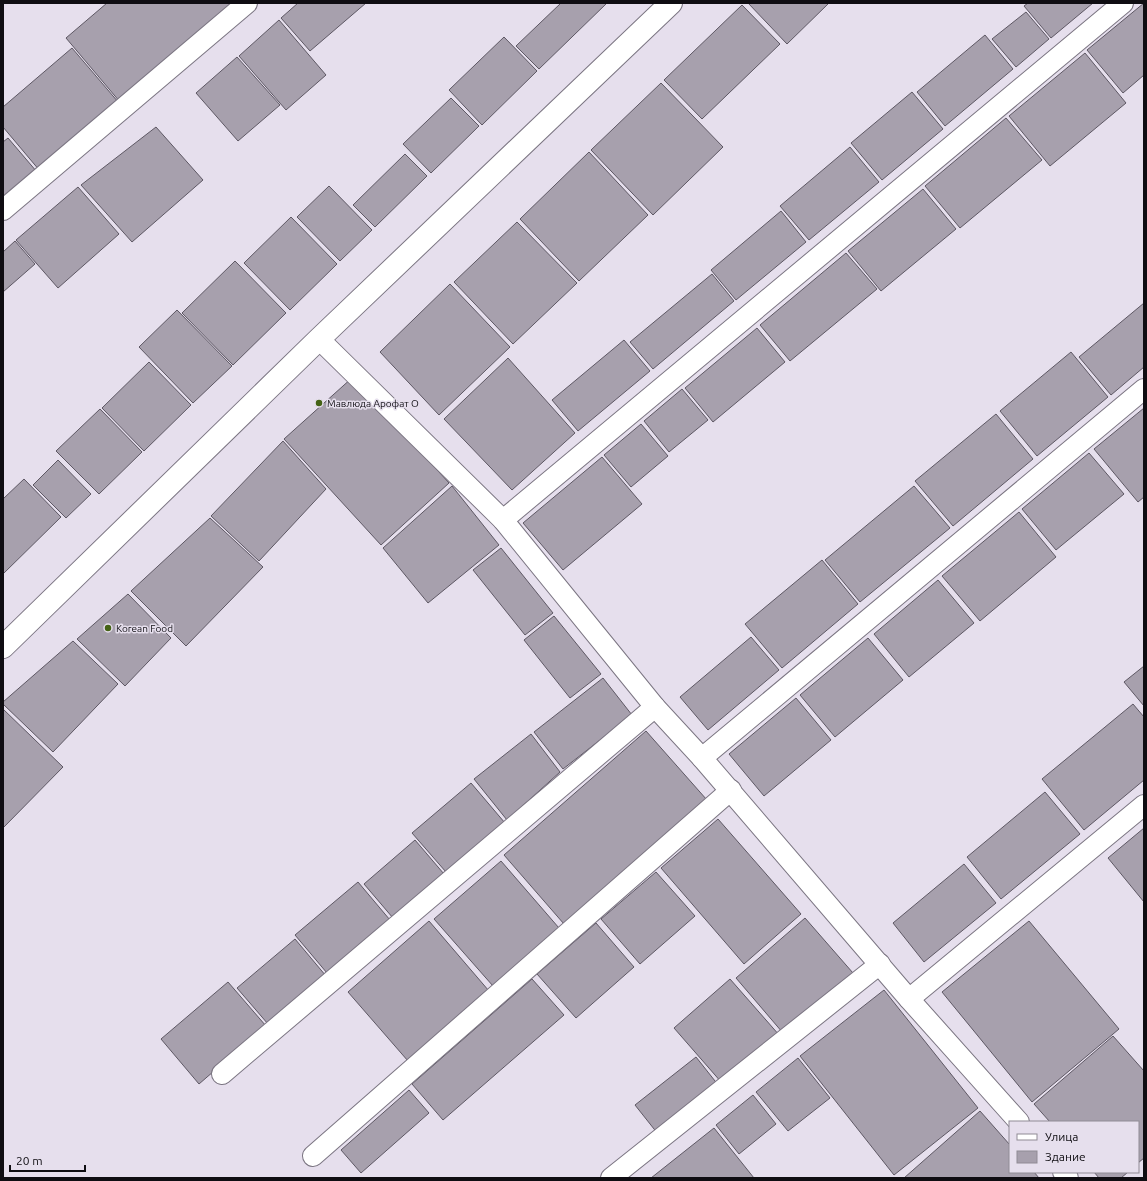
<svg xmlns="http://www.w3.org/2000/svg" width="1147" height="1181" font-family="Ubuntu,sans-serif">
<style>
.building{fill:#a7a0ad;stroke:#5e5864}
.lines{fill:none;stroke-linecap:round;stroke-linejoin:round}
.minor-casing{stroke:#7b7582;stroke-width:22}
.secondary-casing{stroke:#7b7582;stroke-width:24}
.minor{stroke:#fff;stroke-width:20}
.secondary{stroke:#fff;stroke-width:22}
.poi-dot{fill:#446215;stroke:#e6dfed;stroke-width:1.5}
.labels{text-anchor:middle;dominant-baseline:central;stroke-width:3;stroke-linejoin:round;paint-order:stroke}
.poi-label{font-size:10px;fill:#0f0d12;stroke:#e6dfed;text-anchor:start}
</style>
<rect width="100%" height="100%" fill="#e6dfed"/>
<g class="building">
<polygon points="107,3 229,3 233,7 120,102 66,38"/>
<polygon points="298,3 366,3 310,51 281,18"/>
<polygon points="561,3 607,3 539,69 516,46"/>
<polygon points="748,3 829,3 787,44"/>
<polygon points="1028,3 1093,3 1051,38 1024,6"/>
<polygon points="1144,3 1144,75 1123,93 1087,50"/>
<polygon points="742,5 780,44 702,119 664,80"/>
<polygon points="1026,12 1049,39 1016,67 992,39"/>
<polygon points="279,20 326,75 286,110 239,56"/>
<polygon points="985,35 1013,69 945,126 917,92"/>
<polygon points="504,37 537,71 482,125 449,90"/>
<polygon points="72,48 119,103 40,171 3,127 3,107"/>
<polygon points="1085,53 1126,103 1050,166 1009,116"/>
<polygon points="237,57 280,105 238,141 196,93"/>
<polygon points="661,83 723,147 653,215 591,150"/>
<polygon points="912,92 943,129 882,180 851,143"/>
<polygon points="451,98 479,126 431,173 403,144"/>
<polygon points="1006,118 1042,160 960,228 925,186"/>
<polygon points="156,127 203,180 132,242 81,185"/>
<polygon points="8,138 37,172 3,202 3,142"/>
<polygon points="850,147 879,182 809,240 780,206"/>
<polygon points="589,152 648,215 579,281 520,219"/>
<polygon points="405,154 427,176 375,227 353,205"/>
<polygon points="329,186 372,230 340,261 297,217"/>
<polygon points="78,187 119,234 58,288 16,240"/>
<polygon points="923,189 956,229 881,291 848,251"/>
<polygon points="781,211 806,242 736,300 711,270"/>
<polygon points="291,217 337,264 290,310 244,263"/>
<polygon points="517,222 577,283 513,344 454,282"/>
<polygon points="15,241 35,264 3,292 3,252"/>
<polygon points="846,253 877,289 790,361 760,325"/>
<polygon points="235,261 286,313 233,365 182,313"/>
<polygon points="712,274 734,301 653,369 630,342"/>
<polygon points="450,284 510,347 439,415 380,352"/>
<polygon points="1144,303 1144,367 1111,395 1079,357"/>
<polygon points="177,310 232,366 193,403 139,347"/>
<polygon points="757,328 785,362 713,422 685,388"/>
<polygon points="624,340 650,371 578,431 552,400"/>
<polygon points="1071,352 1108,397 1037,456 1000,411"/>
<polygon points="508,358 575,433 512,490 444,419"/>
<polygon points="149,362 191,405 144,451 102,408"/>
<polygon points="353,377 449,483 381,545 284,439"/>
<polygon points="682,389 708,420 669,452 644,421"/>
<polygon points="1144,408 1144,497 1138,502 1094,449"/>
<polygon points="100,409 142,452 99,494 56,451"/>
<polygon points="996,414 1033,459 953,526 915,481"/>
<polygon points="641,424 668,456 631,487 604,455"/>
<polygon points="283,441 326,489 259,561 211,516"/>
<polygon points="1089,453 1124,494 1056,550 1022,509"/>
<polygon points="602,457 642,504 563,570 523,523"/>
<polygon points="58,460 91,494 66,518 33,485"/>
<polygon points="24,479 61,517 3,574 3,499"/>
<polygon points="452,486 499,545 428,603 383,548"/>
<polygon points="914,486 950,528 860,602 825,560"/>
<polygon points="1019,512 1056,557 980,621 942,576"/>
<polygon points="210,518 263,567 186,646 131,591"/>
<polygon points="501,548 553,613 525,635 473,570"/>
<polygon points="822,560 858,604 782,668 745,624"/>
<polygon points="938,580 974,623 909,677 874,634"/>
<polygon points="128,594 171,638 125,686 77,639"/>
<polygon points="554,616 601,674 570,698 524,640"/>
<polygon points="751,637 779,670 708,730 680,697"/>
<polygon points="868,638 903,680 835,737 800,695"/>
<polygon points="73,641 118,684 53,752 3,704 3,702"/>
<polygon points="1144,666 1144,706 1124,682"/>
<polygon points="603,678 632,715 563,769 534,732"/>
<polygon points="796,698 831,740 764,796 729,754"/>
<polygon points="1133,704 1144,717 1144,780 1084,830 1042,779"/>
<polygon points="3,709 63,767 3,828"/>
<polygon points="646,731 707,800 564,924 504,855"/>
<polygon points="531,734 560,772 507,820 474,779"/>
<polygon points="471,783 505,823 446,872 412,833"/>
<polygon points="1045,792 1080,834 1001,899 967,857"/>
<polygon points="718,819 801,914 744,964 661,868"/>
<polygon points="1144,828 1144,902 1108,858"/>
<polygon points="415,840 444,874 393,918 364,884"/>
<polygon points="501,861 559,928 493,986 434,919"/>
<polygon points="964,864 996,903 924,962 893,923"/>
<polygon points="656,872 695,916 640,964 601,919"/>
<polygon points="358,882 390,920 327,973 295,935"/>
<polygon points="805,918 853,973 783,1033 736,978"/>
<polygon points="429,921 489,991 408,1061 348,992"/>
<polygon points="1029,921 1119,1029 1032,1102 942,992"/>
<polygon points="596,923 634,967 576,1018 537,974"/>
<polygon points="295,939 326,976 268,1024 237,988"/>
<polygon points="532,979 564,1015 443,1120 412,1084"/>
<polygon points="730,979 780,1036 722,1083 674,1028"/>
<polygon points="228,982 266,1026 199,1084 161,1039"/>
<polygon points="884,990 978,1108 894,1175 800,1056"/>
<polygon points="1113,1036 1144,1071 1144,1158 1138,1163 1138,1122 1050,1122 1034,1104"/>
<polygon points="696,1057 719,1086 658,1134 635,1105"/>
<polygon points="798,1058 830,1098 788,1131 756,1092"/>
<polygon points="409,1090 429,1113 361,1173 341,1150"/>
<polygon points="753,1095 776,1124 739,1154 716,1125"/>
<polygon points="980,1111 1010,1145 1010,1172 1034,1172 1039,1178 904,1178"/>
<polygon points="714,1128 754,1178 651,1178"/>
<polygon points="1094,1172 1128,1172 1121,1178 1099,1178"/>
</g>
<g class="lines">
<g class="minor-casing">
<g id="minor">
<polyline points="3,210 247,3"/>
<polyline points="319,339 503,520 655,707 702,758 909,999 1019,1122"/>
<polyline points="503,520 1123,3"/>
<polyline points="702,758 1144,389"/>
<polyline points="909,999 1144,805"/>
<polyline points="222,1074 655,707"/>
<polyline points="313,1156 731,790"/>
<polyline points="1063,1172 1068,1178"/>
<polyline points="611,1178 880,964"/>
</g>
</g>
<g class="secondary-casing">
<polyline id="secondary" points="3,647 319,339 671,3"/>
</g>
<use href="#minor" class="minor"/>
<use href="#secondary" class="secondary"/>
</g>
<g class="poi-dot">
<circle cx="319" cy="403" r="4"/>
<circle cx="108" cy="628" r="4"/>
</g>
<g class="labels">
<g class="poi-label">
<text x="327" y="403">Мавлюда Арофат О</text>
<text x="116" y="628">Korean Food</text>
</g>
</g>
<rect width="1147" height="1181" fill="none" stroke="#0f0d12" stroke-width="8"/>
<rect x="1009" y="1121" width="130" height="52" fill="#e6dfed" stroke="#908b95"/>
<rect x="1017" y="1134" width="20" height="6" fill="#ffffff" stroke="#908b95"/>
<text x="1045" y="1141" font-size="12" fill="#0f0d12">Улица</text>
<rect x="1017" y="1151" width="20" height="12" fill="#a7a0ad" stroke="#908b95"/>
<text x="1045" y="1161" font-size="12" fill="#0f0d12">Здание</text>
<path d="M10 1165v6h75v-6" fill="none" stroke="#0f0d12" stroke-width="2"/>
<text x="16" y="1165" font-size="12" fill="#0f0d12" stroke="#e6dfed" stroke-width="3" paint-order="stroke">20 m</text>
</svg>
